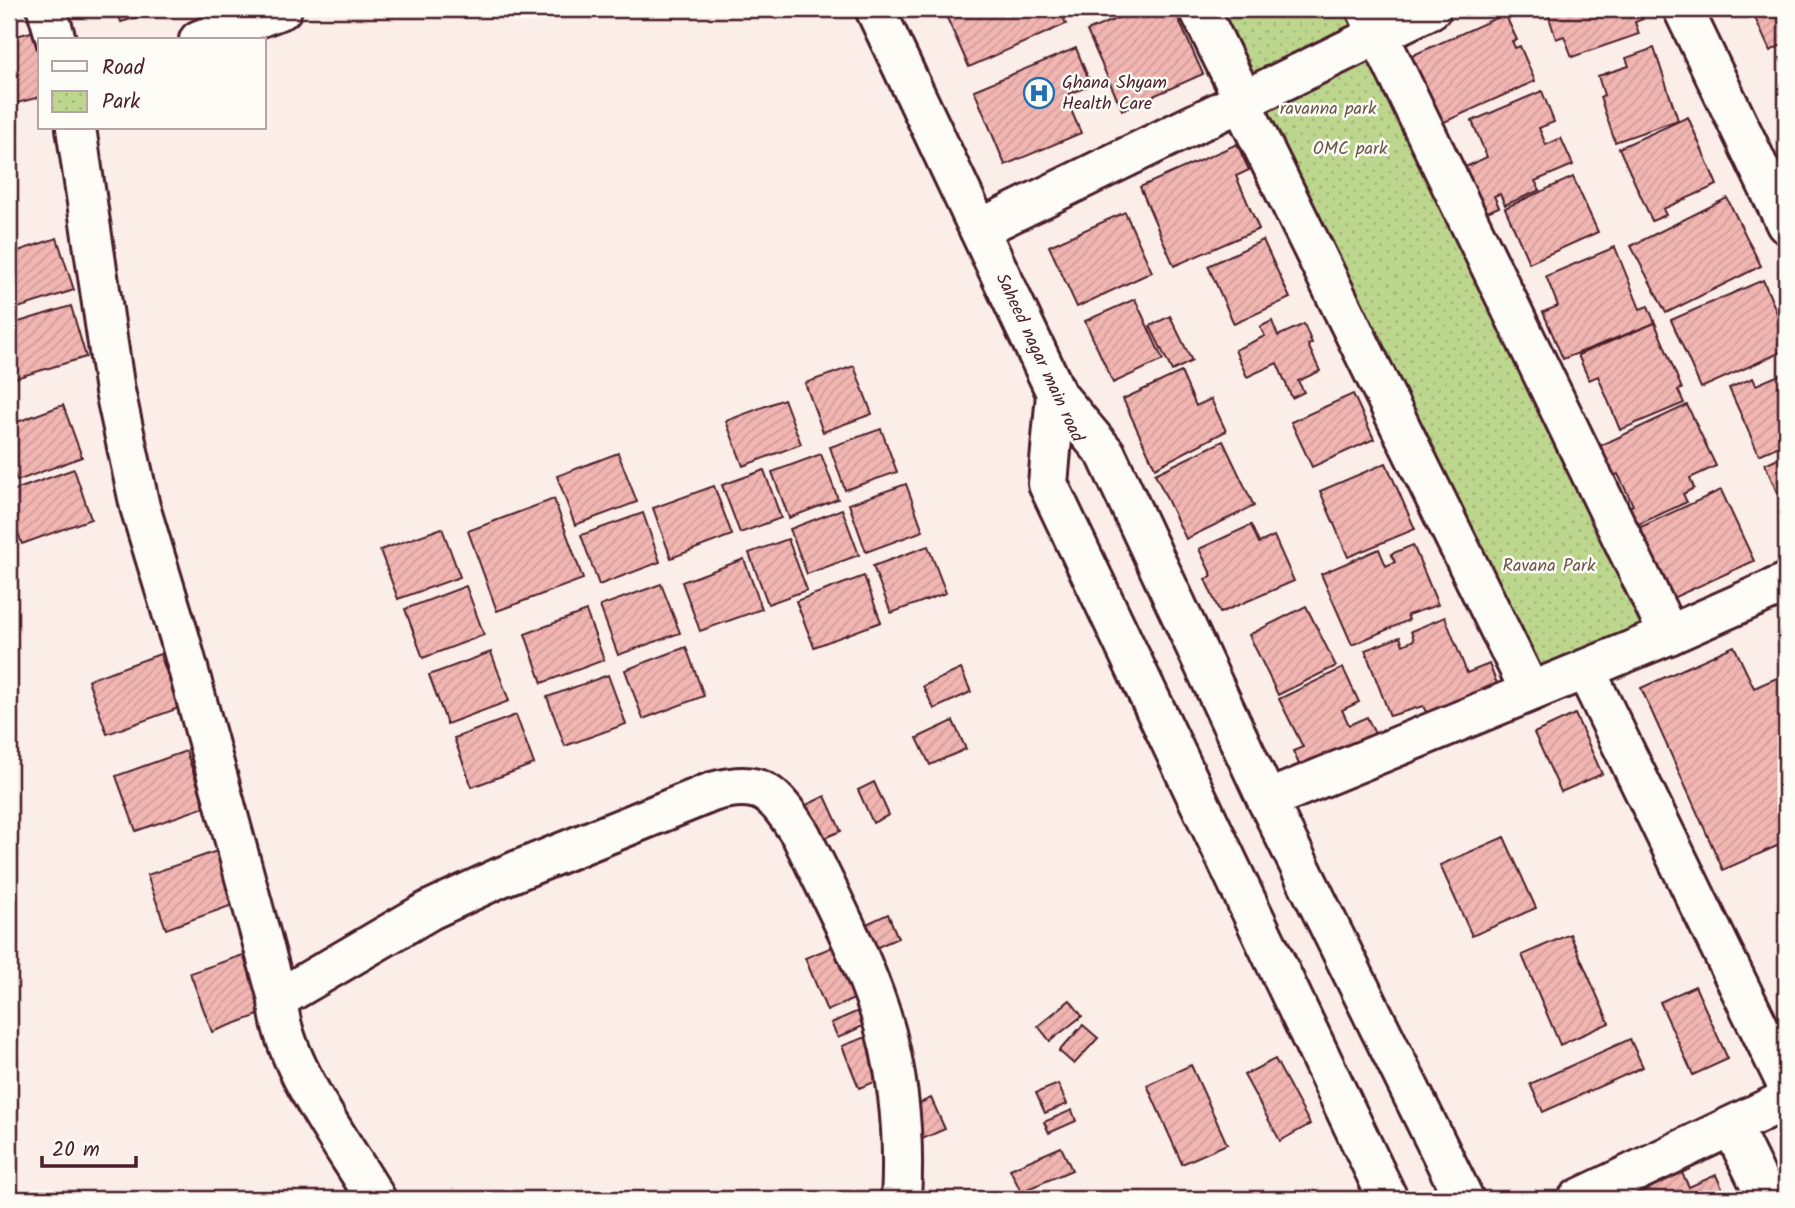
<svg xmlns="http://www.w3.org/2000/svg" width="1795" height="1208" font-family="Kalam,sans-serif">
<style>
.park{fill:url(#park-dots);stroke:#847a5c;stroke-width:2}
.building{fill:url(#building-hatch);stroke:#4a1f2b;stroke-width:2}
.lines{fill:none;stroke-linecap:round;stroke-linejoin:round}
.minor-casing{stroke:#4a1f2b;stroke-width:44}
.minor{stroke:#fdfcf7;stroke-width:38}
.labels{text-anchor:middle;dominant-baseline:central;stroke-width:5;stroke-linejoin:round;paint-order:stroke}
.poi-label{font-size:18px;fill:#4a1f2b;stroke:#fdfcf7;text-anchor:start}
.park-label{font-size:18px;fill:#6c5648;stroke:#fdfcf7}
.street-label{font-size:18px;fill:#4a1f2b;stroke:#fdfcf7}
</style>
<defs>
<pattern id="park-dots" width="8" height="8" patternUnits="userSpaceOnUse" patternTransform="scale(1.75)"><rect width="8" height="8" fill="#bdd68d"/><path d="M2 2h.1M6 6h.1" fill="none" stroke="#a4b77a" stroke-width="1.8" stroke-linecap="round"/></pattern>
<pattern id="building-hatch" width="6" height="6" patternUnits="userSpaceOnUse" patternTransform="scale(1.75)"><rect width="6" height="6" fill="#f2b6b2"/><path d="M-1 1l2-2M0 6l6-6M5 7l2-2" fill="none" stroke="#d19c99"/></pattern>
</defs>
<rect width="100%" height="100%" fill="#fbeee9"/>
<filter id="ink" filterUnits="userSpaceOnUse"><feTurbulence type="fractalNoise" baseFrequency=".0143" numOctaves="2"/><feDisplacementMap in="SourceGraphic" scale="14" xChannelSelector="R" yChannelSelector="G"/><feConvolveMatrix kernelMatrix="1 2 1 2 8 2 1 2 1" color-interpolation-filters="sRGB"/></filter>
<g filter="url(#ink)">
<polygon class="park" points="1192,9 1366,9 1669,635 1541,686"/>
<g class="building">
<polygon points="117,9 165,9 121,22"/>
<polygon points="943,9 1060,9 1066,24 969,67"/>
<polygon points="1082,9 1099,9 1084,15"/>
<polygon points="1139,9 1174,9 1203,74 1122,110 1087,31"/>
<polygon points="1555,9 1639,9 1643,19 1635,22 1639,34 1572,57 1564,36 1556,39 1548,14"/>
<polygon points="1751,9 1786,9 1786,43 1770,51"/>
<polygon points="1505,14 1517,40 1512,41 1515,48 1520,46 1535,81 1440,124 1409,57"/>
<polygon points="38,30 40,97 9,105 9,38"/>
<polygon points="1076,48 1091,85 1065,96 1081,133 1005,165 974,90"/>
<polygon points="1654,48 1678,120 1615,142 1600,97 1604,95 1598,76 1629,66 1626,58"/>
<polygon points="1786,55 1786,71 1780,58"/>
<polygon points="1542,91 1554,122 1539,128 1546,145 1561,138 1573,165 1535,181 1540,190 1505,205 1500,194 1494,196 1499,207 1478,216 1459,170 1487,157 1472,121"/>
<polygon points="1688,117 1717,185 1663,209 1666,215 1652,221 1619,148"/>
<polygon points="1237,144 1249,170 1236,176 1259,229 1174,266 1140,187"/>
<polygon points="1573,177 1598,232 1529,263 1505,208"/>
<polygon points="1727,198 1761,266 1666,313 1631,246"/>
<polygon points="1125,212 1152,272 1077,307 1049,246"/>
<polygon points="57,238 74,290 9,311 9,254"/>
<polygon points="1263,240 1290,298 1234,324 1208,266"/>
<polygon points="1615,247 1640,309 1648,306 1655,323 1563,359 1543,312 1558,306 1546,276"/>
<polygon points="1763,280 1786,334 1786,350 1701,388 1671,320"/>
<polygon points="1135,299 1163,360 1113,383 1085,321"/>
<polygon points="71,306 86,357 9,380 9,325"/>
<polygon points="1170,316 1192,361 1172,371 1150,326"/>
<polygon points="1272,321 1278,336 1304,324 1312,343 1308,345 1320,371 1298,381 1304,392 1292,398 1277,363 1247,377 1235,350 1265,336 1260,327"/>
<polygon points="1655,323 1682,389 1678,390 1684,403 1620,430 1598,376 1589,380 1578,355"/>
<polygon points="854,366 872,414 823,432 805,383"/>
<polygon points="1181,372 1196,406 1211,399 1226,431 1155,468 1123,399"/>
<polygon points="1786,372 1786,443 1759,455 1729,388 1753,378 1756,385"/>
<polygon points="1353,394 1374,439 1312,467 1291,422"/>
<polygon points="784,399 801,444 743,466 726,421"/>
<polygon points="63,405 82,457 17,481 9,458 9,425"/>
<polygon points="1687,405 1716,466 1690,478 1694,488 1683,494 1687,502 1637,525 1629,507 1633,505 1618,474 1601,482 1587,452"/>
<polygon points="881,429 897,472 845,490 830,447"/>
<polygon points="1223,441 1254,506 1186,539 1155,474"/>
<polygon points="618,453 637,502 575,525 557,476"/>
<polygon points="821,454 838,499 789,518 772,472"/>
<polygon points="1786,454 1786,514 1765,464"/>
<polygon points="1386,463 1415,529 1348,557 1320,491"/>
<polygon points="74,469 91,519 22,544 9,507 9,492"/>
<polygon points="764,470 781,518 740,533 722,485"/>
<polygon points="906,484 923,531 866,552 849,504"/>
<polygon points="714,486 732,535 671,558 653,508"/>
<polygon points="1721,490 1754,561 1664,602 1632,531"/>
<polygon points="554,499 583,579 497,611 468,531"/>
<polygon points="842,509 859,555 807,574 790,529"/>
<polygon points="643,513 660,562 599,585 581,535"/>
<polygon points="1251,525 1259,543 1274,536 1294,581 1220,613 1205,579 1212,576 1199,549"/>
<polygon points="442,528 460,577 398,599 380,550"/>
<polygon points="788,539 807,590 768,604 749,553"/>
<polygon points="1413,545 1438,605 1407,615 1409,620 1352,645 1321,574 1379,549 1386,566 1395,562 1391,554"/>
<polygon points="928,546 946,593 891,613 873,566"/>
<polygon points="744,559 762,609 700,631 682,582"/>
<polygon points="864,576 881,622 814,647 796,601"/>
<polygon points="661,584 680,633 618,655 600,606"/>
<polygon points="466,586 484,635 423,658 405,609"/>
<polygon points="1306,606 1336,666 1278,695 1249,635"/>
<polygon points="586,611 604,660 542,683 525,634"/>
<polygon points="1445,617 1467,673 1489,664 1498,686 1437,710 1426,712 1423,706 1390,716 1365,650 1400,637 1403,645 1414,640 1411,631"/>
<polygon points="1734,646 1754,688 1786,674 1786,748 1781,750 1786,761 1786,842 1723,870 1641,688"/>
<polygon points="686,647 704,696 643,719 625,670"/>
<polygon points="491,652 509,701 447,724 429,675"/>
<polygon points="160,654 179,708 107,734 88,680"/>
<polygon points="1343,668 1359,702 1342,710 1349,725 1367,717 1376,736 1302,771 1293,751 1303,747 1279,699"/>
<polygon points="961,669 971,692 934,709 923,686"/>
<polygon points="608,675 626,724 565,746 547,697"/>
<polygon points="1575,714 1602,774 1561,792 1534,733"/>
<polygon points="516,715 534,764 472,787 454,738"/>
<polygon points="953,721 966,749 930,765 917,738"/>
<polygon points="186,751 205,807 136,831 116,776"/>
<polygon points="874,782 889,815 873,823 858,790"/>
<polygon points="825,796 841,831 815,842 800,808"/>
<polygon points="1504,837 1536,908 1472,936 1440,865"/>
<polygon points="223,849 241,902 166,929 147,875"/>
<polygon points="888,914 898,938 871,950 860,927"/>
<polygon points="1570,934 1609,1023 1560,1045 1522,955"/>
<polygon points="840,944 861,996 827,1011 805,958"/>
<polygon points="1786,947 1786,966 1779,950"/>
<polygon points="243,955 264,1013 212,1032 190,973"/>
<polygon points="1695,986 1728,1059 1693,1075 1660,1002"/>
<polygon points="1070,1000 1082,1016 1050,1041 1038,1026"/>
<polygon points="865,1008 871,1022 838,1038 831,1023"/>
<polygon points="1083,1025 1098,1038 1074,1064 1059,1051"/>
<polygon points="866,1037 883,1079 859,1088 842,1046"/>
<polygon points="1630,1039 1643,1067 1543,1112 1530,1084"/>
<polygon points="1275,1059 1310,1124 1280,1141 1244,1075"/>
<polygon points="1191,1065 1227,1144 1182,1164 1147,1085"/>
<polygon points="1058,1084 1067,1104 1045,1113 1036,1093"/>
<polygon points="931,1098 945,1129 920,1140 906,1109"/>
<polygon points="1072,1110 1076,1121 1049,1133 1044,1122"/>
<polygon points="1061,1147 1072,1170 1021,1192 1010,1169"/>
<polygon points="1679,1167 1689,1187 1716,1175 1727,1199 1626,1199 1623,1193"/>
</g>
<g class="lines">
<g class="minor-casing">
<g id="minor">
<polyline points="47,9 56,40"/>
<polyline points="875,9 1067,416"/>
<polyline points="1199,9 1242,97 1241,102 1530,691"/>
<polyline points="1366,9 1669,635"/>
<polyline points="1683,9 1786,224"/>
<polyline points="199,40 282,9"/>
<path d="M76 128 115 391 140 507 180 639 278 999 430 910 499 878 712 792C762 778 774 793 801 835 826 887 854 940 874 995 898 1059 905 1132 901 1199"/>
<polyline points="979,229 1431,9"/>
<polyline points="1585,669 1786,1083"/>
<polyline points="1267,800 1669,635 1786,583"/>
<path d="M278 999C279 1060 345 1146 376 1199"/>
<polyline points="1732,1127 1767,1199"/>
<polyline points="1388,1199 1048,484 1056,394 1106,454 1267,800 1464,1199"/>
<polyline points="1578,1199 1786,1100"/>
</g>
</g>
<use href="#minor" class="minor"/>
</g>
</g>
<defs>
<g id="hospital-ring" transform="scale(1.575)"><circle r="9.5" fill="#fdfcf7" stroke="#1f6fb2" stroke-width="1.5"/><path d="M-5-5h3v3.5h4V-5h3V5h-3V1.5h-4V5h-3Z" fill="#1f6fb2"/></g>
</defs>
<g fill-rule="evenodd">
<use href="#hospital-ring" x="1039" y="93"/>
</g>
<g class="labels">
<g class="poi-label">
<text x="1062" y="83">Ghana Shyam<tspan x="1062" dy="21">Health Care</tspan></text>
</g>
<g class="park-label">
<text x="1328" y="109">ravanna park</text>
<text x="1350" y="149">OMC park</text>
<text x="1549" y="566">Ravana Park</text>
</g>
<g class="street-label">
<text transform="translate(1039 358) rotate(65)">Saheed nagar main road</text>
</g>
</g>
<rect width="1795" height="1208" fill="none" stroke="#fdfcf7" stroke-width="35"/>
<rect x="18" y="18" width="1760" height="1173" fill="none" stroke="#4a1f2b" stroke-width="2.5" filter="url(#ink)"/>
<rect x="38" y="38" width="228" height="91" fill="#fdfcf7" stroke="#b5a4a5" stroke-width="2"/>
<rect x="52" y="61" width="35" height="10" fill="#fdfcf7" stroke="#b5a4a5" stroke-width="2"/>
<text x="102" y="74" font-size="21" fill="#4a1f2b">Road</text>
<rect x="52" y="91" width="35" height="21" fill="url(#park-dots)" stroke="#b5a4a5" stroke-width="2"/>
<text x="102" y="108" font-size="21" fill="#4a1f2b">Park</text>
<path d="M42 1156v10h94v-10" fill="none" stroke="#4a1f2b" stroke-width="3.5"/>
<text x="52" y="1156" font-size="21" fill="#4a1f2b" stroke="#fdfcf7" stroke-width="5" paint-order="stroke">20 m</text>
</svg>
